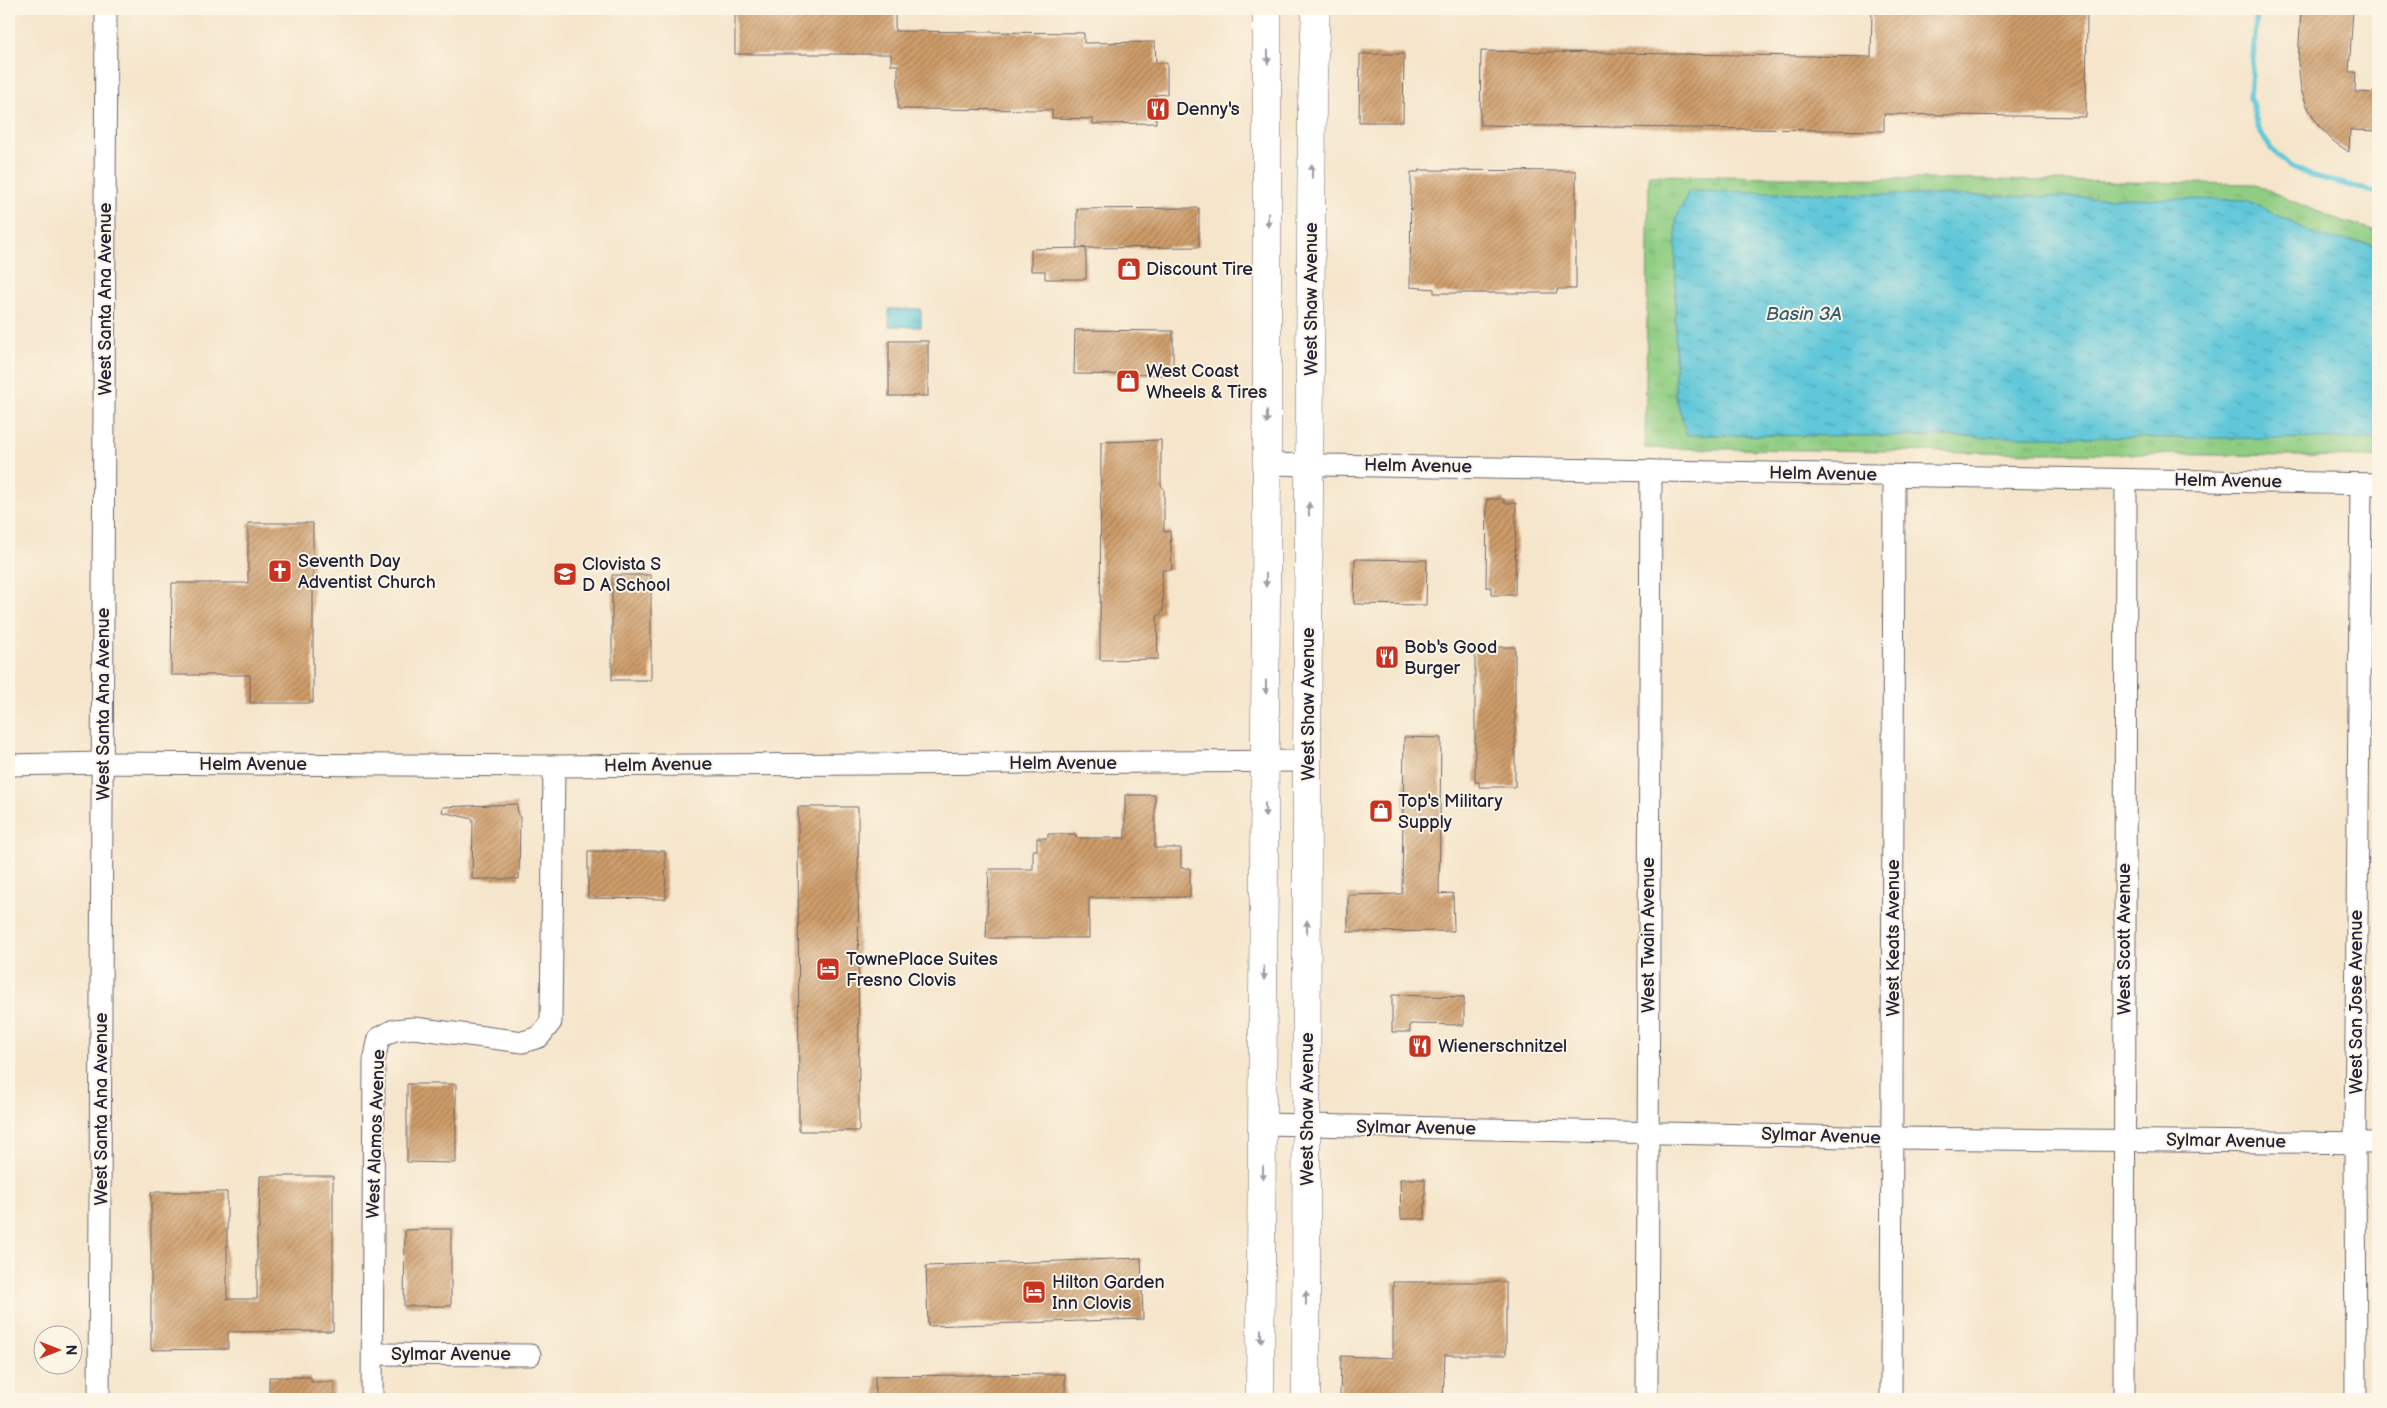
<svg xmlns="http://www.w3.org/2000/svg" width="2387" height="1408" font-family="'Balsamiq Sans',sans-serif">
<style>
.grass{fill:url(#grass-tufts);stroke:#58785e}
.water{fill:url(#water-ripples);stroke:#40748a}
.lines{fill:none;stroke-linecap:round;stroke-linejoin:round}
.stream{stroke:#5ec7d9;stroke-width:5.5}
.building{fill:url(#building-hatch)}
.minor-casing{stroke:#6c666d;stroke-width:23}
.major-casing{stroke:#6c666d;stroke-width:29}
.minor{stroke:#fff;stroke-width:21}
.major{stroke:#fff;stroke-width:28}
.oneway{fill:#9c9ca7}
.labels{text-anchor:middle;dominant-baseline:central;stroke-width:4;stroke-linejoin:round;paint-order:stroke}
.poi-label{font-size:18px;fill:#22223b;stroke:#fcf5e5;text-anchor:start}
.street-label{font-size:18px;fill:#22223b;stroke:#fcf5e5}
.water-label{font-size:19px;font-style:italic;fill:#375c72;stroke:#fcf5e5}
</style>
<defs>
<pattern id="grass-tufts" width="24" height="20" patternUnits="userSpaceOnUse" patternTransform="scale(1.25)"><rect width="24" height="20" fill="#8fcd82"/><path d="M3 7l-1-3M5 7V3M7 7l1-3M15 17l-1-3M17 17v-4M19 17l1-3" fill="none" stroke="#7bb071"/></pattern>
<pattern id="water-ripples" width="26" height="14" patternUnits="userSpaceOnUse" patternTransform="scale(1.25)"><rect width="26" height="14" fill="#5ec7d9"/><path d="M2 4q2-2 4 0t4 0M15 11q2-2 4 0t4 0" fill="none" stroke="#4da1b1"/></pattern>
<pattern id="building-hatch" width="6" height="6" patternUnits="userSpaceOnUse" patternTransform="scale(1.25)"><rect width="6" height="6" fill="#ce9c69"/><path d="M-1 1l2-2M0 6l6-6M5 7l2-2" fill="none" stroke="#a77f58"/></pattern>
</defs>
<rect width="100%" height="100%" fill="#fcf5e5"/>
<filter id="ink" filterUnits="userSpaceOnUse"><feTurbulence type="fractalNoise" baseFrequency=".02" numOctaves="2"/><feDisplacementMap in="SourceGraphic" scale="10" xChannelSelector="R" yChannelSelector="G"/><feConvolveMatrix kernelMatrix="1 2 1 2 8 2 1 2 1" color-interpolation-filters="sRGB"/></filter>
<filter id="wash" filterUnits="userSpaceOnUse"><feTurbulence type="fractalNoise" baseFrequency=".0096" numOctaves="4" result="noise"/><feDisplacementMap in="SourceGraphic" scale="20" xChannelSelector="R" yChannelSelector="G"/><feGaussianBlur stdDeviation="1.12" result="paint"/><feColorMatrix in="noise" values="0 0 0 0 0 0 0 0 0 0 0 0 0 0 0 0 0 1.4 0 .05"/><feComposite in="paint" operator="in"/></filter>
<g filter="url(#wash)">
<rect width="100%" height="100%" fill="#f5e5cb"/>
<path class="grass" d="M1649 175 2256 184C2296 204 2335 220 2378 231V457L1645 448Z"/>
<g class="water">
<polygon points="1689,191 2247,200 2318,236 2378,245 2378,439 1687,435 1675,394 1676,218"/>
<polygon points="889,309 921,309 921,327 889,326"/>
</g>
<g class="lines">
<polyline class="stream" points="2257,9 2250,97 2258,128 2271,149 2290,166 2310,175 2378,193"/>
</g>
<g id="blocks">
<g class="building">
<polygon points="735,9 895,9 895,31 1084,33 1084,43 1155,42 1156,63 1167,63 1167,94 1156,95 1156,123 1093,124 1093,119 1052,118 1052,110 898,109 898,65 891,65 891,54 735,54"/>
<polygon points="1872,9 2087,9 2086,117 1884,114 1884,131 1480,125 1481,51 1871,57"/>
<polygon points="2301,9 2353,9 2349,72 2356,72 2355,92 2378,93 2378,131 2350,130 2349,152 2333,141 2319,126 2308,108 2301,90 2298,62"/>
<polygon points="1360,54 1404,54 1403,122 1359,122"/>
<polygon points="1419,170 1576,171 1576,289 1557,289 1557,293 1434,293 1434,289 1410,287 1411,172 1419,172"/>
<polygon points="1199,208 1199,247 1077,248 1077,209"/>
<polygon points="1086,248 1086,279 1045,279 1045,271 1031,271 1031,249"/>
<polygon points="1075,330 1173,331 1173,375 1074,374"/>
<rect x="889" y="341" width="39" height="55"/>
<polygon points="1161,440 1161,485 1164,489 1164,532 1170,531 1172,570 1162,570 1163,612 1157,616 1158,659 1100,660 1101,442"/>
<polygon points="1487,499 1504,499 1504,503 1516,503 1515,595 1491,595 1491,587 1486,587"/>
<polygon points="248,523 313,523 313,703 250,703 250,675 171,675 172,583 248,583"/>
<polygon points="1355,559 1427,560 1426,605 1354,604"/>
<rect x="612" y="575" width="39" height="105"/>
<polygon points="1475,647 1515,647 1515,787 1479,787 1479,782 1475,782"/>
<polygon points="1404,737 1441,738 1439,894 1453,893 1454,931 1348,932 1348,895 1402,894"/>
<polygon points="1125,795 1155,795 1155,848 1181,848 1181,868 1190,868 1190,897 1089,898 1089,938 986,938 989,869 1033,869 1033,850 1037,850 1037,838 1048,838 1048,834 1076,834 1076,838 1125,838"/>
<polygon points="517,804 518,815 520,817 519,879 472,879 473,819 442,812 443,807"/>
<polygon points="798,807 858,807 859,1131 799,1131"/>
<polygon points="588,851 665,851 666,899 588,898"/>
<polygon points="1392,995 1464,997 1464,1025 1410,1024 1410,1032 1392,1032"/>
<polygon points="407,1084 456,1084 456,1163 407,1162"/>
<polygon points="260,1176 333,1176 333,1331 228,1332 228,1349 151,1350 151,1192 227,1192 227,1299 257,1299 257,1229 259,1229"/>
<polygon points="1400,1179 1425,1179 1425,1219 1401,1219"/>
<polygon points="431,1229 451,1229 451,1306 404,1306 405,1230"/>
<polygon points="1141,1258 1143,1319 928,1326 926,1266"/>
<polygon points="1393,1282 1506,1282 1506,1355 1445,1355 1443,1399 1340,1399 1341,1356 1393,1358"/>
<polygon points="1065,1374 1065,1399 875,1399 875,1376"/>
<polygon points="269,1377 311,1377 311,1382 334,1382 334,1399 269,1399"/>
</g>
</g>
</g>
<g filter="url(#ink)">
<use href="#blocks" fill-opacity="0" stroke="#6c666d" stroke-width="1"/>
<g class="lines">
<g class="minor-casing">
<g id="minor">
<polyline points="1267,464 2378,484"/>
<polyline points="9,765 103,763 554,766 1307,761"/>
<polyline points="1263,1124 1892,1138 2378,1143"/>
<polyline points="373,1354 530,1355"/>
<polyline points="99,1399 106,9"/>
<polyline points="372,1399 374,1061 379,1038 394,1030 414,1028 523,1042 539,1037 551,1022 554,766"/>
<polyline points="1647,1399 1651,471"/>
<polyline points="1891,1399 1894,476"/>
<polyline points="2124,1399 2126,480"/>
<polyline points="2356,1399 2355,1143 2361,484"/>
</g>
</g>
<g class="major-casing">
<g id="major">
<polyline points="1260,1399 1267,464 1267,9"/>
<polyline points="1306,1399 1307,761 1312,102 1316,9"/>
</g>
</g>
<use href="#minor" class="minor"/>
<use href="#major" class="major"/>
</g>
<defs><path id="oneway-solid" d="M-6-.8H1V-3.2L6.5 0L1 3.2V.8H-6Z" transform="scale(1.25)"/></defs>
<g class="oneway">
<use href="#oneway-solid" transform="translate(1268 57) rotate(90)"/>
<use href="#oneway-solid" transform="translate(1312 171) rotate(-90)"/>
<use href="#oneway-solid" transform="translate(1268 220) rotate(90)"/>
<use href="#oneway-solid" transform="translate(1267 417) rotate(90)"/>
<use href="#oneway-solid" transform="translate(1309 509) rotate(-90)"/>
<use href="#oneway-solid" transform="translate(1266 580) rotate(90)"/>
<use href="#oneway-solid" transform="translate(1266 687) rotate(90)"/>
<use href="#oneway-solid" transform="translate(1265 810) rotate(90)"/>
<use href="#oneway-solid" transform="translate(1307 927) rotate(-90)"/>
<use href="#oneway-solid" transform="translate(1264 973) rotate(90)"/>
<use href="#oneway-solid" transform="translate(1263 1173) rotate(90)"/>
<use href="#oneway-solid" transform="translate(1306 1298) rotate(-90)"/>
<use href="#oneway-solid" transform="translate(1261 1336) rotate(90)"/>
</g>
</g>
<defs>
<g id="restaurant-square" transform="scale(1.25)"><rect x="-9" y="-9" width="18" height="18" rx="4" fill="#c8321e" stroke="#fcf5e5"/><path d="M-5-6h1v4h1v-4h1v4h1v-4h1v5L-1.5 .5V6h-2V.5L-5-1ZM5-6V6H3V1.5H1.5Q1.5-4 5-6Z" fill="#fff"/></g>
<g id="shop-square" transform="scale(1.25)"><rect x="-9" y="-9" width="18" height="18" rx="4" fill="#c8321e" stroke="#fcf5e5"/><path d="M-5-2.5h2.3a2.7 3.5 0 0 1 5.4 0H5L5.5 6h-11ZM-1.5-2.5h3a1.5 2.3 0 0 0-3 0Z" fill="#fff"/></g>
<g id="church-square" transform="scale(1.25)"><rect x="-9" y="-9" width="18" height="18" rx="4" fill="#c8321e" stroke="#fcf5e5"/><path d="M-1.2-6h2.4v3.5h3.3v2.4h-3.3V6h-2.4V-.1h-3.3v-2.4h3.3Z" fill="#fff"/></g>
<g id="school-square" transform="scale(1.25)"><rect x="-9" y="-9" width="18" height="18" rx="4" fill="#c8321e" stroke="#fcf5e5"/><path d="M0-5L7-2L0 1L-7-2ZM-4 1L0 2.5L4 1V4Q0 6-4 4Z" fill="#fff"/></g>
<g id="hotel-square" transform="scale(1.25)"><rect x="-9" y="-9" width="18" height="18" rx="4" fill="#c8321e" stroke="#fcf5e5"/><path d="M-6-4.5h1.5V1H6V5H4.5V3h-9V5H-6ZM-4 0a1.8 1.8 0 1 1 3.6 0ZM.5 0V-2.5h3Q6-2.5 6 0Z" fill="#fff"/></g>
</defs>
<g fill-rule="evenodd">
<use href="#restaurant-square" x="1158" y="109"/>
<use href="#shop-square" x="1129" y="269"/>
<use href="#shop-square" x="1128" y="381"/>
<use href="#church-square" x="280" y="571"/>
<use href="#school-square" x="565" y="574"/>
<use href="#restaurant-square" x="1387" y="657"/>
<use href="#shop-square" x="1381" y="811"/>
<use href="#hotel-square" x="828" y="969"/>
<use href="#restaurant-square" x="1420" y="1046"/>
<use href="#hotel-square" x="1034" y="1292"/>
</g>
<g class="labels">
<g class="poi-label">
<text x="1176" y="109">Denny's</text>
<text x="1146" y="269">Discount Tire</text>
<text x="1146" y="371">West Coast<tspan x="1146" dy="21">Wheels &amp; Tires</tspan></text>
<text x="298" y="561">Seventh Day<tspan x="298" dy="21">Adventist Church</tspan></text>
<text x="582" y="564">Clovista S<tspan x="582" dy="21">D A School</tspan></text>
<text x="1404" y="647">Bob's Good<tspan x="1404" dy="21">Burger</tspan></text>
<text x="1398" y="801">Top's Military<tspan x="1398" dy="21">Supply</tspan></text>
<text x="846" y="959">TownePlace Suites<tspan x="846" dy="21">Fresno Clovis</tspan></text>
<text x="1438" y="1046">Wienerschnitzel</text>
<text x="1052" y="1282">Hilton Garden<tspan x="1052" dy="21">Inn Clovis</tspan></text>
</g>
<g class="street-label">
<text transform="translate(105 299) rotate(-90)">West Santa Ana Avenue</text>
<text transform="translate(1311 299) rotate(-90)">West Shaw Avenue</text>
<text transform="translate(1418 466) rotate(1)">Helm Avenue</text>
<text transform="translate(1823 474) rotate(1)">Helm Avenue</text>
<text transform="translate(2228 481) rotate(1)">Helm Avenue</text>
<text transform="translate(103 704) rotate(-90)">West Santa Ana Avenue</text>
<text transform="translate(1308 704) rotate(-90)">West Shaw Avenue</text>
<text x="1063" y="763">Helm Avenue</text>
<text x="253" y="764">Helm Avenue</text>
<text transform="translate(658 765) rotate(-1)">Helm Avenue</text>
<text transform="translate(1648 935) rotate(-90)">West Twain Avenue</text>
<text transform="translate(1893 938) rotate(-90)">West Keats Avenue</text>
<text transform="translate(2124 939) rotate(-90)">West Scott Avenue</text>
<text transform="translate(2356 1002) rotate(-90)">West San Jose Avenue</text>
<text transform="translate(101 1109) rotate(-90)">West Santa Ana Avenue</text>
<text transform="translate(1307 1109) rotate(-90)">West Shaw Avenue</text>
<text transform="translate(1416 1128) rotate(1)">Sylmar Avenue</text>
<text transform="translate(376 1134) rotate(-88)">West Alamos Avenue</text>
<text transform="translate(1821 1136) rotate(2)">Sylmar Avenue</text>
<text transform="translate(2226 1141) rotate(1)">Sylmar Avenue</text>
<text x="451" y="1354">Sylmar Avenue</text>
</g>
<g class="water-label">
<text x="1804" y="314">Basin 3A</text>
</g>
</g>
<rect width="2387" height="1408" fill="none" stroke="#fcf5e5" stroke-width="30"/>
<g transform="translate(58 1350) rotate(90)"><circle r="24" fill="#fcf5e5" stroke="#a5a1a1"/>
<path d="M0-4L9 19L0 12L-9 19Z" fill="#c8321e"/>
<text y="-8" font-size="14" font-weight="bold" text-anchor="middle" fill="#22223b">N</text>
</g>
</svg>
